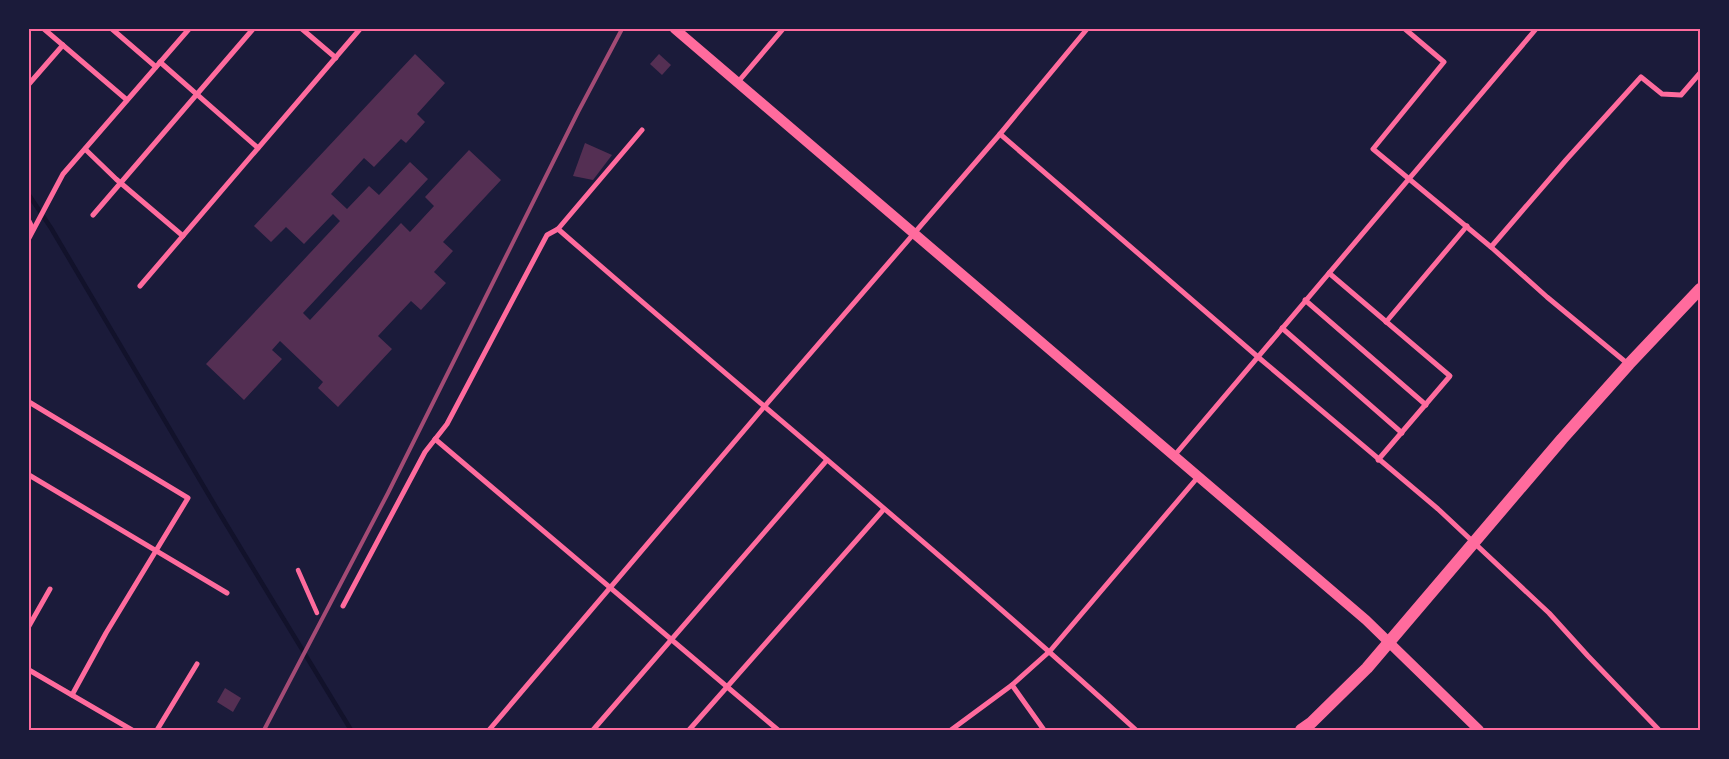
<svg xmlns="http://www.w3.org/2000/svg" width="1729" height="759" font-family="'PT Sans Narrow',sans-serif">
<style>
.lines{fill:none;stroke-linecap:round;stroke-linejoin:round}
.stream{stroke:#12122b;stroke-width:4.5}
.building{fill:#542f53}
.pedestrian{stroke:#ff6b9d;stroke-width:4.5}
.minor{stroke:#ff6b9d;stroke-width:5}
.secondary{stroke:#ff6b9d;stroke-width:10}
.primary{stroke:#ff6b9d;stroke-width:12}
.rail{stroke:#a44b75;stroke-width:4}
.neatline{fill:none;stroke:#ff6b9d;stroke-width:2}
</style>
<rect width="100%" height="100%" fill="#1b1b3a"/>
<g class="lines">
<polyline class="stream" points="29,195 51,228 220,514 351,730"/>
</g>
<g class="building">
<polygon points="415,54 445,83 417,114 425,122 406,143 401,139 374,167 364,158 331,194 347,209 369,186 379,195 410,162 428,179 303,313 310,320 401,223 410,232 434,206 425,197 469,150 501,180 443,242 453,251 434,272 446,283 421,310 411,301 378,336 392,349 338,407 318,388 323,382 280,341 272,350 282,359 244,400 206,364 340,221 333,214 304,244 286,227 271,242 254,226"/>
<polygon points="659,54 671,65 662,75 650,64"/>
<polygon points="585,143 612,155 593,180 573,176"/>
<polygon points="225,688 241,698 233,712 217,702"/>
</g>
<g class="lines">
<polyline class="pedestrian" points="298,570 317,613"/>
<g class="minor">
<polyline points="44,29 127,100"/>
<polyline points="112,29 156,67"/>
<polyline points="302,29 336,58"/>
<polyline points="1405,29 1444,62 1373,149 1491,247 1547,297 1628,364"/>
<polyline points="160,62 258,148"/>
<polyline points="738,82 783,29"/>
<polyline points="29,84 63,45"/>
<polyline points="1000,134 1258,357 1438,509 1549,613 1588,656 1659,730"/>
<polyline points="85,149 116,179 183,236"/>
<polyline points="93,215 253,29"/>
<polyline points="29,221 33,229"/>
<path d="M558 229C750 397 948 558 1136 730"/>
<polyline points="29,238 63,174 189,29"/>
<polyline points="1491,247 1566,160 1641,77 1662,94 1681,95 1700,73"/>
<polyline points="1329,273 1450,376 1378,460"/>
<polyline points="140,286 360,29"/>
<polyline points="1305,300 1426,405"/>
<polyline points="1386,322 1467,226"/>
<polyline points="1282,328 1402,433"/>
<polyline points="29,402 188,498 106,633 72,695"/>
<polyline points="435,439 778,730"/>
<polyline points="1174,456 1536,29"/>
<polyline points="29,475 227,593"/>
<polyline points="343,606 425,452 447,424 547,235 558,229 642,130"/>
<polyline points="29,626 50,589"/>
<polyline points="29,670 132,730"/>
<polyline points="1012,685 1044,730"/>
<polyline points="157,730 197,664"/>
<polyline points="489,730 764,407 1000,134 1087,29"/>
<polyline points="593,730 827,460"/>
<polyline points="689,730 884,509"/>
<polyline points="951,730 1012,685 1050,651 1198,477"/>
</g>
<polyline class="secondary" points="675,29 1366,620 1479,730"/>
<polyline class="primary" points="1301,730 1311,723 1367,668 1562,439 1629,364 1700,289"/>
<polyline class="rail" points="264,730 388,493 578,112 622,29"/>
</g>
<rect width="1729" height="759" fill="none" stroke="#1b1b3a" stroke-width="60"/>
<rect x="30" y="30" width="1669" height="699" class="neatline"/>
</svg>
